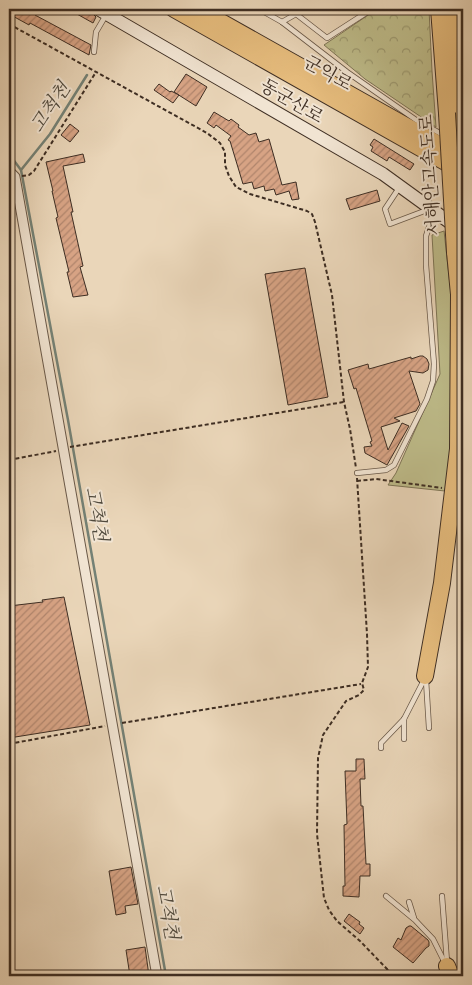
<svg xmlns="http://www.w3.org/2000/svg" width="472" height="985" font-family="'Libre Caslon Text','Noto Serif KR',serif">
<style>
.green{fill:#bebc8a;stroke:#7e7556}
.forest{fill:url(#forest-crowns);stroke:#7e7556}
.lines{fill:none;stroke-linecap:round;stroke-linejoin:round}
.stream{stroke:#748175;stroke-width:2.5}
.building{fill:url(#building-hatch);stroke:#3e2e23}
.lane-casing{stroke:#695848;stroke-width:6}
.street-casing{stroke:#695848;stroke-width:11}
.secondary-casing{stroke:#3e2e23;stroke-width:14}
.highway-casing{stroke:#3e2e23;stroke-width:18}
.path{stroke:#3e2e23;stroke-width:2;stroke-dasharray:4 2.5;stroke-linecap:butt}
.lane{stroke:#f1e4d2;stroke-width:4.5}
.street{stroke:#f1e4d2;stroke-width:9}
.secondary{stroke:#f1e4d2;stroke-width:12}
.highway{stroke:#e5bb7c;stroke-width:16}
.highway-bridge-casing{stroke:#3e2e23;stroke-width:18;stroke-linecap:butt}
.highway-bridge{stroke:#e5bb7c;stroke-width:16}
.labels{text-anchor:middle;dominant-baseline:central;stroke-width:4;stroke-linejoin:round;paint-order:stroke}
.street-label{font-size:18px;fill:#3e2e23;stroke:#f1e4d2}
.water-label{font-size:19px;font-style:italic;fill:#504a3e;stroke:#f1e4d2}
</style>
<defs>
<pattern id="forest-crowns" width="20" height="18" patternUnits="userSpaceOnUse" patternTransform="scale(1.25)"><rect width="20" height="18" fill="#bebc8a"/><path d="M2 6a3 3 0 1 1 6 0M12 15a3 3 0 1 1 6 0" fill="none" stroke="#9c9970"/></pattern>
<pattern id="building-hatch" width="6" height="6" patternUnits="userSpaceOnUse" patternTransform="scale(1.25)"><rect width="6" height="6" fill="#d7a384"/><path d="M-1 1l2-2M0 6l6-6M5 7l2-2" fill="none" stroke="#b0856c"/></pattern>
</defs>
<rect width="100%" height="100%" fill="#ead6b9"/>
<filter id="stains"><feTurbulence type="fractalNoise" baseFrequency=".004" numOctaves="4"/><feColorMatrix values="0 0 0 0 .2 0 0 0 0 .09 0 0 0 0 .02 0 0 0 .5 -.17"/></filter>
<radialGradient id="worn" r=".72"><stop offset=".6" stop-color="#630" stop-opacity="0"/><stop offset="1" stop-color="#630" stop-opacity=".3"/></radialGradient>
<polygon class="green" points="444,231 453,312 454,433 445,491 388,485 396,473 440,374 432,235"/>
<polygon class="forest" points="377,9 429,9 432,71 436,127 365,79 324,45"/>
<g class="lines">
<g class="stream">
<polyline points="87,75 50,134 21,170 68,420 166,976"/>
<polyline points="9,154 21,170"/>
</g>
</g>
<g class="building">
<polygon points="9,9 38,9 35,15 91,45 89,55 30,23 29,25 9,14"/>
<polygon points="68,9 85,9 91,12 96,17 93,23"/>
<polygon points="186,74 207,87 196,106 174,92"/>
<polygon points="159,84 170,92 171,91 179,95 173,103 154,90"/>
<polygon points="214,112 229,121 231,119 239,125 238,127 249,135 256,133 259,142 269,139 282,185 296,182 299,199 292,200 289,191 276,195 274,189 265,191 264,186 254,189 252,182 243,184 230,141 228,140 231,136 216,125 214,128 207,123"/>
<polygon points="70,124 79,131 70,142 61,135"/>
<polygon points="374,139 414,164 410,170 389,157 387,161 371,151 373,147 370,145"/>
<polygon points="83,154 85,162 63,166 73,212 71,212 83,266 80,267 88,295 73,297 67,272 69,272 56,218 58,217 52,191 53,191 46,162"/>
<polygon points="377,190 380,201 350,210 346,199"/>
<polygon points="305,268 328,397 288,405 265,274"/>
<polygon points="420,356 423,356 427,359 429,364 428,370 423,373 409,371 420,404 416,411 394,418 400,421 381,427 388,450 402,423 409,426 387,465 365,453 364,447 372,446 370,442 372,441 356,388 354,389 348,370 368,364 369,369 411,357 411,359"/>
<polygon points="64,597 90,725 9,738 9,606 43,602 42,600"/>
<polygon points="356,759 364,759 365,779 360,779 361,806 363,806 366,864 370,864 370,876 360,876 359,897 343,896 343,886 345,886 344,825 347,824 345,771 356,771"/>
<polygon points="131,867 138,904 125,906 126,913 116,915 109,871"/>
<polygon points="349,914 360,922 359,924 364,928 360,934 344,921"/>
<polygon points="409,926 411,926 428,940 429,942 429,946 426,948 413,963 393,947 398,938 401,940 406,928"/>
<polygon points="145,947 149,976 130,976 126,950"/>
</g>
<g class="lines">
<g class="lane-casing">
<g id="lane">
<polyline points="259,9 282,22 347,72 416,120 445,136"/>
<polyline points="282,22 296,14 327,38 372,9"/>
<polyline points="94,52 96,32 106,15"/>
<polyline points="452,139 463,145"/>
<polyline points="399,188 385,209 390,224 427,210"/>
<polyline points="357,473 386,470 394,465 427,399 433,381 434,364 426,265 426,236 431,221 435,214"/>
<polyline points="426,680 429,728"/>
<polyline points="404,719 404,739"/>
<polyline points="381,748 381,743 404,719 424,680"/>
<polyline points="386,896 415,920 433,939 445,963"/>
<polyline points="442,896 447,962"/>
<polyline points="409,902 414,918"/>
</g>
</g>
<g class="street-casing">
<polyline id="street" points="9,171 15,177 157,976"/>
</g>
<g class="secondary-casing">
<polyline id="secondary" points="98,9 383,174 463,232"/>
</g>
<g class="highway-casing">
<g id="highway">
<polyline points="174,9 463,172"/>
<polyline points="198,9 463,158"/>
<polyline points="439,9 447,113"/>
<polyline points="454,9 463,131"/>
<polyline points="455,252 460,305"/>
<polyline points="425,676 442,583 458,449 459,294"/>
<polyline points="447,966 451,976"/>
</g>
</g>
<g class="path">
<polyline points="9,24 207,133 220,143 225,152 225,165 229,176 236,187 250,194 307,211 312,214 315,222 332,295 344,402 350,429 356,468"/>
<polyline points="22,176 29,175 34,171 96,72"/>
<polyline points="70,447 344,402"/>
<polyline points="9,460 56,451"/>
<polyline points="357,478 367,634 368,667 362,683 364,690 359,695 346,701 323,735 318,758 317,834 324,898 329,910 337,921 360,941 387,969 380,974 364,976"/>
<polyline points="357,481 376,479 442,488"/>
<polyline points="122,723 361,684"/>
<polyline points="9,744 105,726"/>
<polyline points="387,969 392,976"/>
</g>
<use href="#lane" class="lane"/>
<use href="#street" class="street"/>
<use href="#secondary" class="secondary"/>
<use href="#highway" class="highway"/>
<g class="highway-bridge-casing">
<polyline id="highway-bridge" points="447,113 455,252"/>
</g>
<use href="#highway-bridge" class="highway-bridge"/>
</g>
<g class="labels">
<g class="street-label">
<text transform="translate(328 73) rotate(29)">군익로</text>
<text transform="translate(292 101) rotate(30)">동군산로</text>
<text transform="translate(430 175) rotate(-94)">서해안고속도로</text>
</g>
<g class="water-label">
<text transform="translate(50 107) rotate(-56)">고척천</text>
<text transform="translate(97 514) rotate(80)">고척천</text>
<text transform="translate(168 912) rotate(80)">고척천</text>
</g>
</g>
<rect width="472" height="985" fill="none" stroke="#ead6b9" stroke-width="30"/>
<rect x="10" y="10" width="452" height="965" fill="none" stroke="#3e2e23" stroke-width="2.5"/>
<rect x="15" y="15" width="442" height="955" fill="none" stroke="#3e2e23"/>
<rect width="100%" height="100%" filter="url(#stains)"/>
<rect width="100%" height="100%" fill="url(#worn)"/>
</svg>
